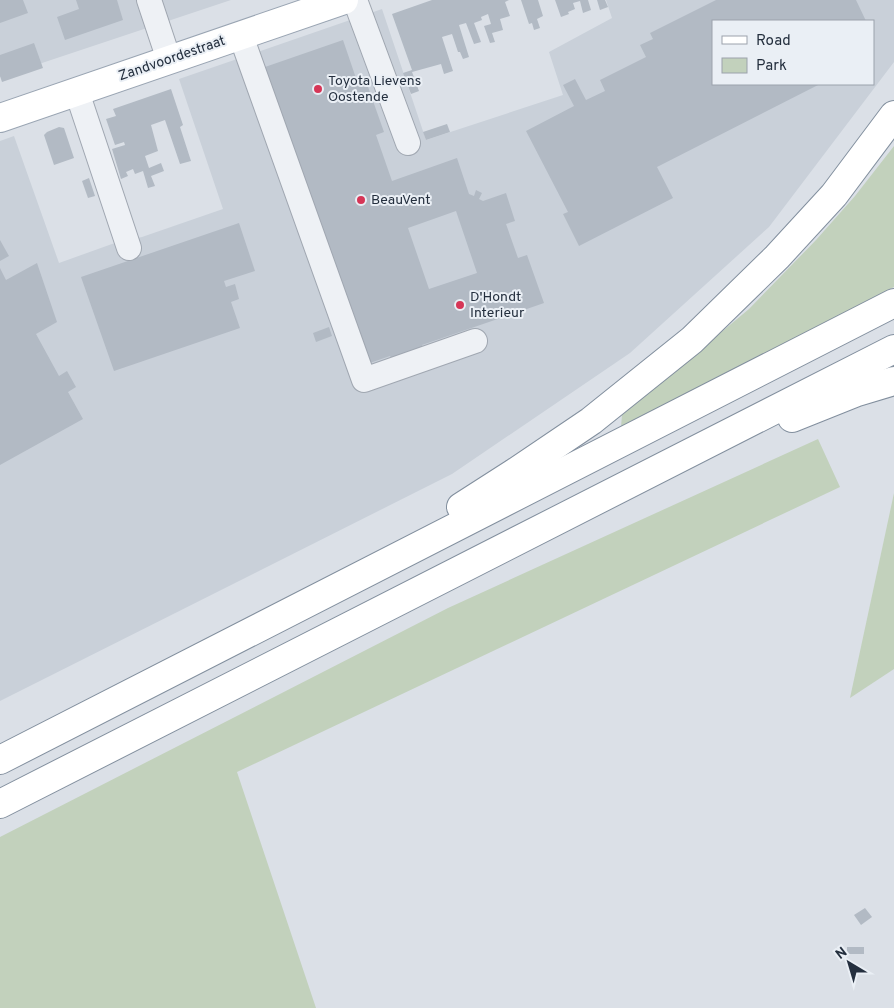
<svg xmlns="http://www.w3.org/2000/svg" width="894" height="1008" font-family="Overpass,sans-serif">
<style>
.built{fill:#c9d0d9;fill-rule:evenodd}
.green{fill:#c2d1bc}
.building{fill:#b2bac4;fill-rule:evenodd}
.lines{fill:none;stroke-linecap:round;stroke-linejoin:round}
.minor-casing{stroke:#a0a7b1;stroke-width:26}
.major-casing{stroke:#9aa5b3;stroke-width:30}
.highway-casing{stroke:#828f9e;stroke-width:30}
.minor{stroke:#eef1f5;stroke-width:24}
.major{stroke:#fff;stroke-width:28}
.highway{stroke:#fff;stroke-width:28}
.poi-dot{fill:#d63657;stroke:#eaeff5;stroke-width:2}
.labels{text-anchor:middle;dominant-baseline:central;stroke-width:4;stroke-linejoin:round;paint-order:stroke}
.street-label{font-size:14px;fill:#242f3e;stroke:#eaeff5}
.poi-label{font-size:14px;fill:#242f3e;stroke:#eaeff5;text-anchor:start}
</style>
<rect width="100%" height="100%" fill="#dbe0e7"/>
<g class="built">
<polygon points="0,0 231,0 0,77"/>
<path d="M606 0H894V62L769 227 630 353 452 474 0 701V141L14 136 59 263 112 244 142 237 223 209 179 79 382 9 426 140 563 95 549 52 612 18ZM713 21H873V84H713Z"/>
</g>
<g class="green">
<polygon points="894,146 894,287 621,427 622,415 749,309 816,240 855,196"/>
<polygon points="818,439 840,487 237,772 316,1008 0,1008 0,837 448,608"/>
<polygon points="894,493 894,669 850,698"/>
</g>
<g class="building">
<polygon points="0,0 23,0 28,13 0,23"/>
<polygon points="76,0 117,0 123,20 65,40 57,17 79,9"/>
<polygon points="432,0 509,0 505,2 510,16 500,19 503,30 492,33 495,42 490,43 484,26 491,24 488,14 481,17 482,20 474,23 481,42 474,44 466,23 459,25 469,57 463,59 460,52 458,52 452,34 442,37 453,71 444,74 441,64 412,72 419,91 411,94 403,73 412,70 392,14"/>
<polygon points="521,0 538,0 543,16 537,19 540,28 534,30 532,23 529,24"/>
<polygon points="555,0 588,0 591,10 583,13 580,1 573,3 575,9 568,12 569,14 561,17"/>
<polygon points="597,0 605,0 608,7 600,10"/>
<polygon points="716,0 856,0 866,21 713,21 713,84 820,84 657,167 673,198 579,246 563,214 568,212 526,131 574,106 563,85 575,79 586,100 605,91 600,80 646,57 640,45 653,39 650,33"/>
<path d="M343 40 359 87 367 84 384 132 376 135 392 181 457 158 469 194 474 196 476 190 482 193 479 199 483 201 506 193 515 221 506 224 518 258 527 255 544 303 422 345 424 349 392 360 390 356 367 364 265 67ZM456 211 477 273 429 289 408 228Z"/>
<polygon points="34,43 43,68 2,82 0,76 0,55"/>
<polygon points="171,89 183,125 180,127 191,161 180,164 165,120 151,125 158,151 145,156 149,168 161,163 164,171 151,176 155,186 148,188 143,171 135,174 133,169 126,172 128,176 121,179 112,149 125,145 124,142 115,145 106,119 116,116 113,109"/>
<polygon points="447,124 450,132 426,140 423,132"/>
<polygon points="59,127 64,128 74,158 54,165 44,135 47,132"/>
<polygon points="89,178 95,196 88,198 82,181"/>
<polygon points="239,223 255,271 224,281 226,287 235,284 239,299 231,302 240,328 114,371 81,277"/>
<polygon points="0,240 9,256 0,261"/>
<polygon points="37,263 57,322 36,334 59,376 67,371 76,387 68,392 83,419 0,465 0,268 6,280"/>
<polygon points="329,327 332,336 316,342 313,333"/>
<polygon points="865,908 872,917 861,925 854,915"/>
<rect x="847" y="947" width="17" height="7"/>
</g>
<g class="lines">
<g class="minor-casing">
<g id="minor">
<polyline points="149,0 169,60"/>
<polyline points="355,0 408,143"/>
<polyline points="241,36 364,380 475,341"/>
<polyline points="77,92 129,248"/>
</g>
</g>
<g class="major-casing">
<polyline id="major" points="0,118 344,0"/>
</g>
<g class="highway-casing">
<g id="highway">
<polyline points="792,418 857,392 894,381"/>
<polyline points="461,507 514,473 591,421 692,340 777,257 834,195 894,115"/>
<polyline points="0,760 894,303"/>
<polyline points="0,804 894,349"/>
</g>
</g>
<use href="#minor" class="minor"/>
<use href="#major" class="major"/>
<use href="#highway" class="highway"/>
</g>
<g class="poi-dot">
<circle cx="318" cy="89" r="5"/>
<circle cx="361" cy="200" r="5"/>
<circle cx="460" cy="305" r="5"/>
</g>
<g class="labels">
<g class="street-label">
<text transform="translate(172 59) rotate(-19)">Zandvoordestraat</text>
</g>
<g class="poi-label">
<text x="328" y="81">Toyota Lievens<tspan x="328" dy="16">Oostende</tspan></text>
<text x="371" y="200">BeauVent</text>
<text x="470" y="297">D'Hondt<tspan x="470" dy="16">Interieur</tspan></text>
</g>
</g>
<rect x="712" y="20" width="162" height="65" fill="#eaeff5" stroke="#9ba2ac"/>
<rect x="722" y="36" width="25" height="8" fill="#ffffff" stroke="#9ba2ac"/>
<text x="756" y="45" font-size="15" fill="#242f3e">Road</text>
<rect x="722" y="58" width="25" height="15" fill="#c2d1bc" stroke="#9ba2ac"/>
<text x="756" y="70" font-size="15" fill="#242f3e">Park</text>
<g transform="translate(849 963) rotate(322)" stroke="#eaeff5" stroke-width="4" paint-order="stroke">
<path d="M0-4L9 19L0 12L-9 19Z" fill="#242f3e"/>
<text y="-8" font-size="14" font-weight="bold" text-anchor="middle" fill="#242f3e">N</text>
</g>
</svg>
